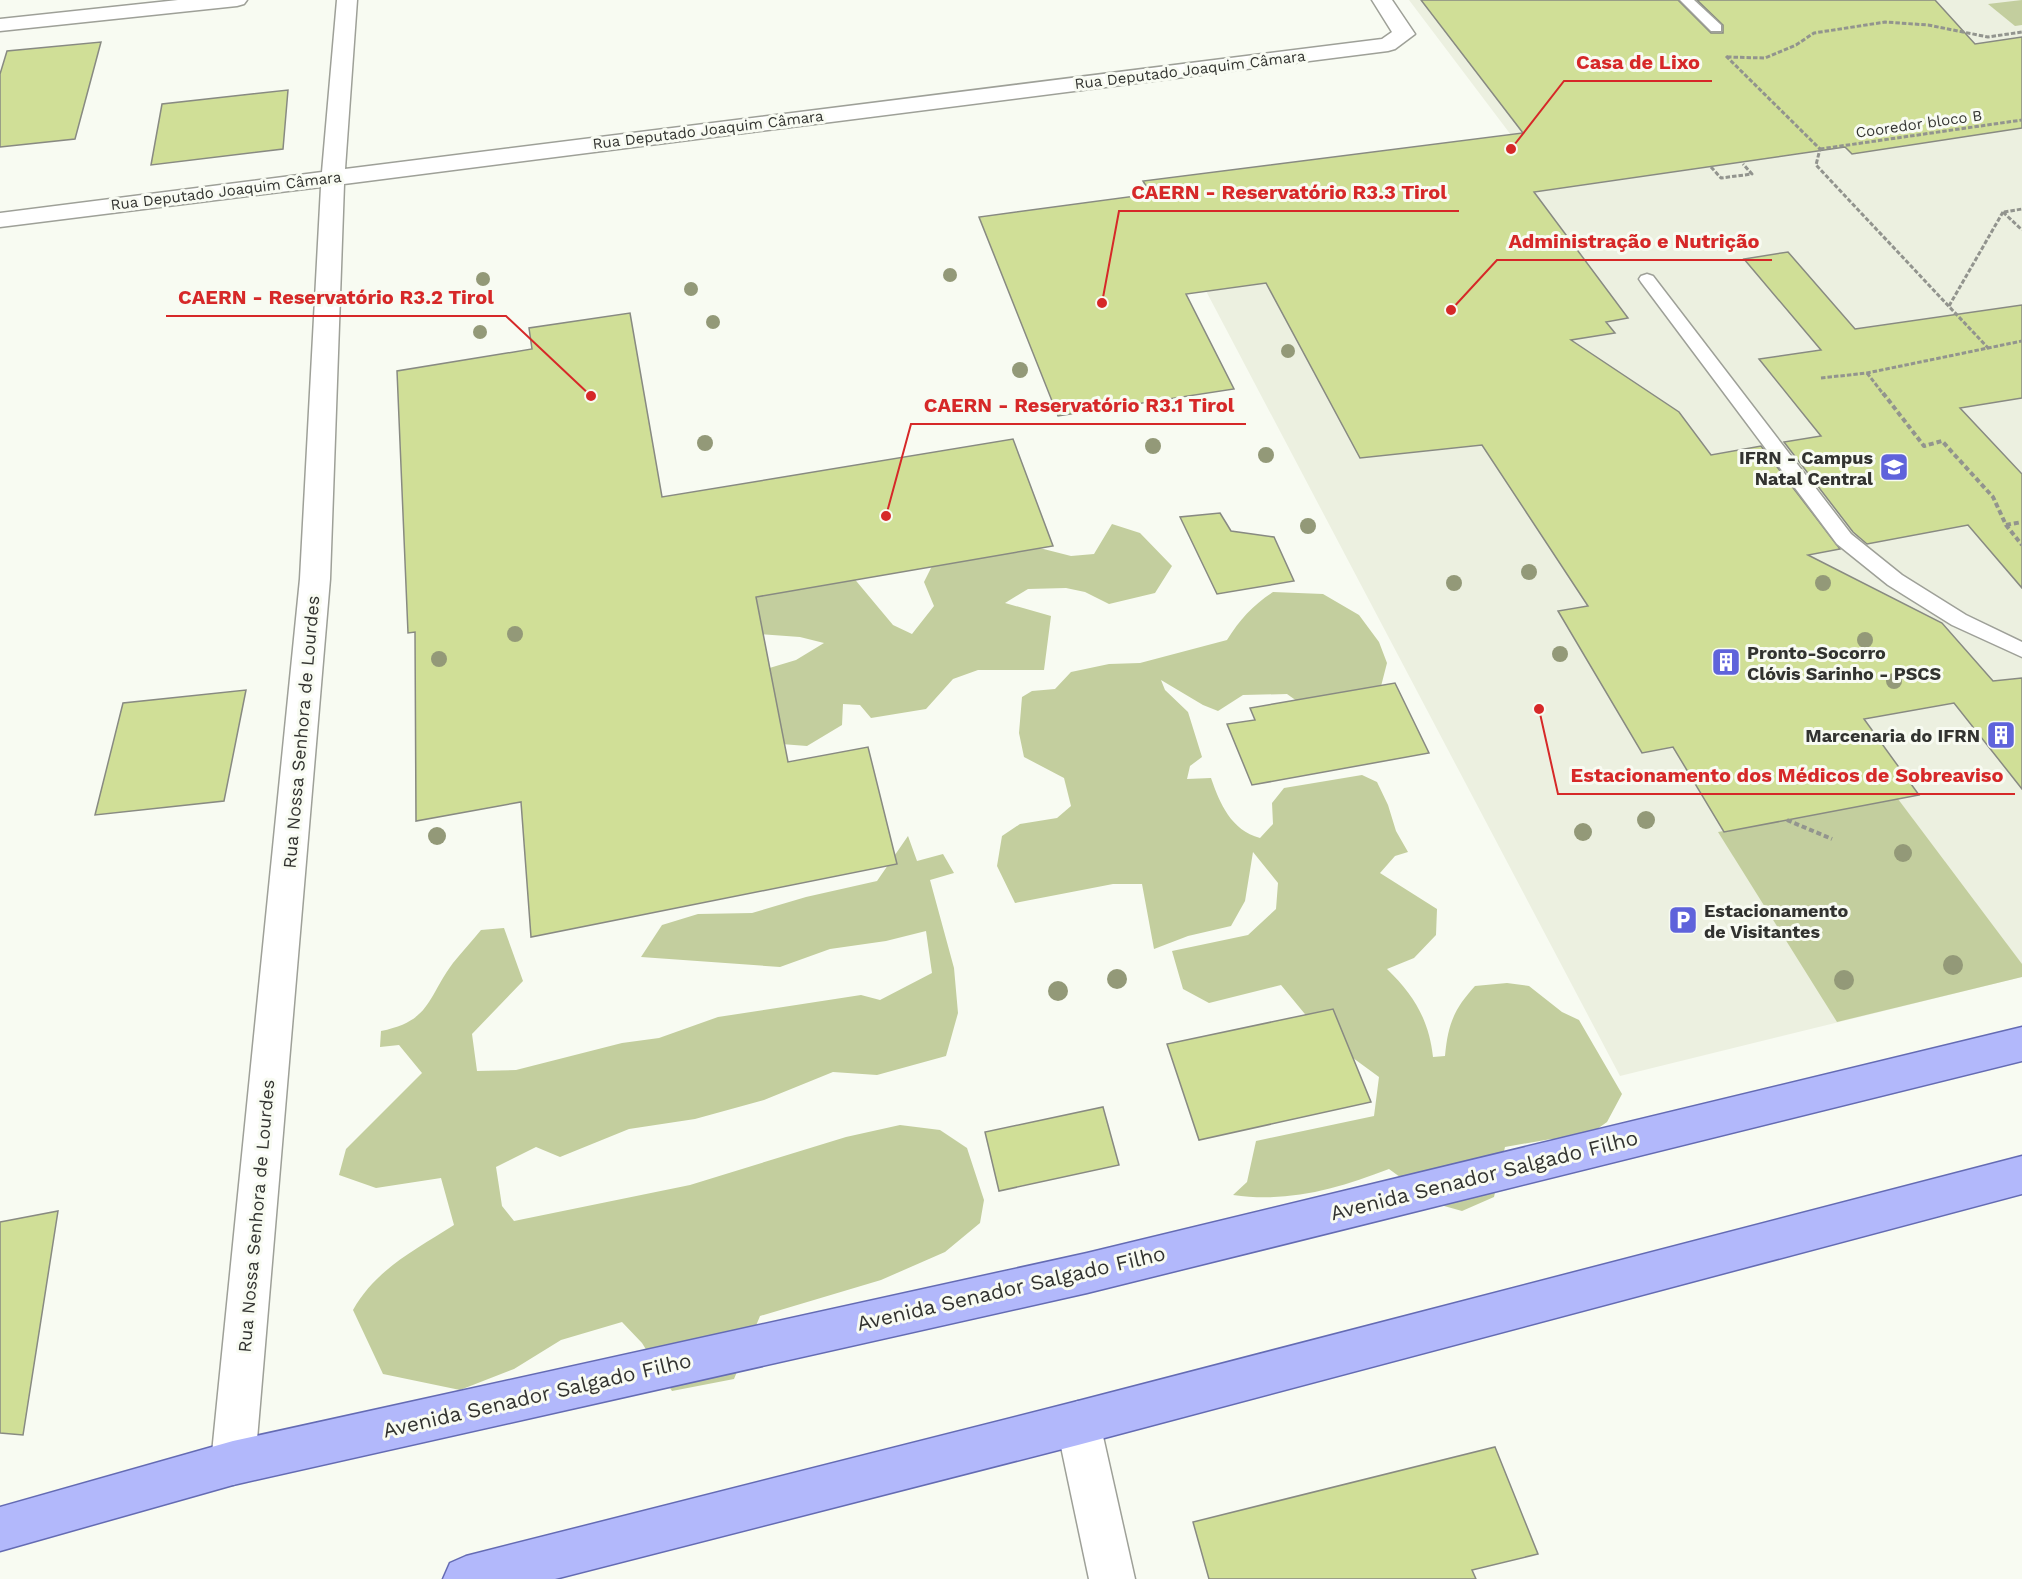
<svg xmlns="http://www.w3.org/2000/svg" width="2022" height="1579" font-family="'Work Sans',sans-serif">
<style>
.built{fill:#ecf0e0}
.green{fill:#c3ce9e}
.building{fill:#d0df97;stroke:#888a82;stroke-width:1.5}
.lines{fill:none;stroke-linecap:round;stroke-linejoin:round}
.service-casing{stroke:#9ea098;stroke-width:3}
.minor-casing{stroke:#9ea098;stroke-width:3}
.secondary-casing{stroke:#9ea098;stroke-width:3}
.primary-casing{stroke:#646bb3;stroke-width:3}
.path-far1{stroke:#92948e;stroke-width:3;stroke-dasharray:4.5 2;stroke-linecap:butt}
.path{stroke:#92948e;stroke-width:4;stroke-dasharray:5 3;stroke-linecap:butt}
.service{fill:#fff;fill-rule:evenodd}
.minor{fill:#fff;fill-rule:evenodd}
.secondary{fill:#fff;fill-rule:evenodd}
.primary{fill:#b2b8fb;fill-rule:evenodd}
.tree{fill:#939978}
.labels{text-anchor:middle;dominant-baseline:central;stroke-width:6;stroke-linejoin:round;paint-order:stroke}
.far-street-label{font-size:15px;fill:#323330;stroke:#f8fbf2}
.poi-label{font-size:18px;font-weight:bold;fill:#323330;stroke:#f8fbf2;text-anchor:end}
.street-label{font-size:18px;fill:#323330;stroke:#f8fbf2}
.near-street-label{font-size:21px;fill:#323330;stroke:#f8fbf2}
.leader{fill:none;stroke:#d62828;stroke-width:2}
.callout-dot{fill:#d62828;stroke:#f8fbf2;stroke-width:2}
.callout-label{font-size:20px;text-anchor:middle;font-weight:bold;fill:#d62828;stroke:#f8fbf2;stroke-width:6;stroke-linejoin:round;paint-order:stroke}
</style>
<rect width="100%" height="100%" fill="#f8fbf2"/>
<polygon class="built" points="1409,0 2022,0 2022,977 1620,1076 1206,291 1511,135"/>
<g class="green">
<polygon points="2022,0 2022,25 2015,26 1988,4"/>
<polygon points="1112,524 1140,533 1172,566 1155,593 1109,604 1085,592 1066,588 1028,589 1005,603 1051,616 1044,670 978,670 953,679 926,709 871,718 860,705 843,704 842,725 807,746 768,743 756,672 796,660 824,643 800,637 706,630 678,618 847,570 893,625 912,634 934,606 924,582 941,548 1020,543 1071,556 1094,554"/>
<path d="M1273 592 1323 594 1359 615 1379 642 1387 663 1379 694 1311 711 1287 694 1243 695 1218 711 1203 705 1161 680 1165 690 1188 712 1202 757 1190 766 1187 779 1211 778C1220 804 1231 830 1260 838L1273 824 1272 803 1284 788 1362 775 1377 782 1388 805 1396 831 1408 852 1395 856 1380 873 1437 909 1436 935 1414 958 1387 969C1414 995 1429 1020 1433 1057L1445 1056C1448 1024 1454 1009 1475 986L1507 983 1529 986 1562 1012 1579 1020 1622 1094 1607 1122 1583 1139H1551L1505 1147 1494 1197 1462 1211 1437 1204 1389 1169C1337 1189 1288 1203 1233 1195L1247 1182 1256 1141 1374 1116 1379 1077 1323 1036 1281 985 1209 1003 1183 989 1172 951 1248 935 1276 909 1278 883 1253 852 1245 901 1231 926 1188 936 1154 949 1142 884H1113L1015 903 997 866 1002 836 1020 824 1057 818 1071 806 1064 778 1024 757 1019 733 1022 697 1032 691 1055 689 1071 672 1109 664 1140 663 1227 640C1240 619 1253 605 1273 592Z"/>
<polygon points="1898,799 2022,964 2022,977 1837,1022 1718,832"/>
<path d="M908 836 917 861 943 854 954 873 930 880 954 968 958 1013 946 1056 877 1075 833 1072 764 1100 695 1119 629 1129 560 1157 536 1147 496 1167 502 1206 514 1221 690 1185 846 1137 900 1125 940 1130 967 1148 984 1200 980 1223 945 1252 881 1280 760 1316 734 1379 672 1391 642 1343 622 1322 561 1340 514 1369 460 1390 383 1374 353 1310C376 1269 415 1250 454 1225L441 1178 376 1188 339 1175 346 1149 422 1073 399 1045 380 1047 381 1031C431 1021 427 998 453 963 462 952 472 941 481 930L504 928 523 981 472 1034 477 1071 516 1070 622 1043 659 1038 718 1017 861 995 880 1000 932 973 926 931 886 941 830 949 780 967 641 957 662 925 698 914 752 913 806 897 877 881Z"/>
</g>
<g class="building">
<polygon points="1421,0 1678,0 1711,33 1723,33 1723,25 1697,0 1935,0 1975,44 2022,37 2022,128 1852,154 1845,147 1534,192 1628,318 1606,322 1615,333 1571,340 1679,412 1711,455 1761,446 1840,549 1808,555 1942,623 1993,681 2022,678 2022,789 1954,703 1864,719 1919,795 1724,832 1673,747 1642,753 1558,611 1588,606 1482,445 1360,458 1266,283 1186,294 1234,389 1058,416 979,217 1151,194 1143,181 1523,133"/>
<polygon points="101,42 75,139 0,147 0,74 7,51"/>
<polygon points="288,90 283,149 151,165 162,104"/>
<polygon points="1788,252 1855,329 2022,305 2022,398 1960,408 2022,474 2022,588 1968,525 1867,544 1853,532 1784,442 1821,436 1759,359 1821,350 1744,259"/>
<polygon points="630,313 662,497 1013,439 1053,546 756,597 788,762 868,747 897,864 531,937 521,802 416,821 415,632 408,633 397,371 532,349 529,328"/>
<polygon points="1220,513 1231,531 1274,537 1294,581 1217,594 1180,517"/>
<polygon points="1395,683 1429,753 1252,785 1227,724 1255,720 1250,708"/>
<polygon points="246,690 224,801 95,815 123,703"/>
<polygon points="1333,1009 1371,1102 1199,1140 1167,1044"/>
<polygon points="1103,1107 1119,1165 999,1191 985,1132"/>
<polygon points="58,1211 23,1435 0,1433 0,1222"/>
<polygon points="1495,1447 1538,1554 1472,1570 1476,1579 1209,1579 1193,1522"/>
</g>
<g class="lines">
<g class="service-casing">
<g id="service">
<polygon points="1680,0 1694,0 1721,25 1721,31 1711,31"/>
<polygon points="1647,274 1653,276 1851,534 1902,575 1966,615 2022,642 2022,657 1952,625 1888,585 1837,544 1641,282 1639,279 1641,276"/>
</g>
</g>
<g class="minor-casing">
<g id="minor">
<polygon points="337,0 357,0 345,169 1382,39 1392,32 1372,0 1392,0 1415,34 1395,49 1388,51 344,184 330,579 255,1463 248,1478 233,1485 218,1478 211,1463 300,579 321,187 0,227 0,213 322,172"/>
<polygon points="1078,1401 1093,1408 1100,1423 1135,1579 1089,1579 1056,1423 1063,1408"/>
</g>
</g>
<g class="secondary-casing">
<polygon id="secondary" points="178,0 247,0 244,4 237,6 0,31 0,19"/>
</g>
<g class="primary-casing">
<g id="primary">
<polygon points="2022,1027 2022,1061 1087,1293 233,1485 0,1551 0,1507 233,1441 1087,1253"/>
<polygon points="2022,1156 2022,1194 1078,1445 555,1579 443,1579 450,1563 466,1556 1078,1401"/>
</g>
</g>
<g class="path-far1">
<polyline points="1726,56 1820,149 1816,165 1989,349"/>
<polyline points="1727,57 1765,58 1796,45 1814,33 1885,22 1928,25 1988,37 2022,32"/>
<polyline points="1820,149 2022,120"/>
<polyline points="1711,167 1721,178 1752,174 1743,164"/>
<polyline points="2003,212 2022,230"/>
<polyline points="2004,212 2022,209"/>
<polyline points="1949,306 2003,212"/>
<polyline points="1867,373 1884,395"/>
<polyline points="1821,378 1867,373 2022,341"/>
</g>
<g class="path">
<polyline points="1883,393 1924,446 1942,441 1993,497 2006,525 2022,545"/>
<polyline points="2006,525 2022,522"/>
<polyline points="1787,820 1832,839"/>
</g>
<use href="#service" class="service"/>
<use href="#minor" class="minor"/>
<use href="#secondary" class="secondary"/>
<use href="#primary" class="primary"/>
</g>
<g class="tree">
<circle cx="950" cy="275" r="7"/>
<circle cx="483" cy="279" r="7"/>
<circle cx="691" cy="289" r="7"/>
<circle cx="713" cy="322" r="7"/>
<circle cx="480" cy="332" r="7"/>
<circle cx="1288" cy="351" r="7"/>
<circle cx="1020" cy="370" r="8"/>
<circle cx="705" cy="443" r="8"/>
<circle cx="1153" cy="446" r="8"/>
<circle cx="1266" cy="455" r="8"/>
<circle cx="1308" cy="526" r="8"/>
<circle cx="1529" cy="572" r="8"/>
<circle cx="1454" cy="583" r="8"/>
<circle cx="1823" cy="583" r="8"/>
<circle cx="515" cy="634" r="8"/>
<circle cx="1865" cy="640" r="8"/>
<circle cx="1560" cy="654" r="8"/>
<circle cx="439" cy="659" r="8"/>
<circle cx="1894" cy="681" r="8"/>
<circle cx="1646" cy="820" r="9"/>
<circle cx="1583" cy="832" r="9"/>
<circle cx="437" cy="836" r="9"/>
<circle cx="1903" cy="853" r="9"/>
<circle cx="1953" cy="965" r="10"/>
<circle cx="1117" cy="979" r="10"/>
<circle cx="1844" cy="980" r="10"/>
<circle cx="1058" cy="991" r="10"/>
</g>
<defs>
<g id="university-square" transform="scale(1.5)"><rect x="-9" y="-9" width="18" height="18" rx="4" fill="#5f63db" stroke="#f8fbf2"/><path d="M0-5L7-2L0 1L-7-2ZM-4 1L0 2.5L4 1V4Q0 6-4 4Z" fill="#fff"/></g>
<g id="building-square" transform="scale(1.5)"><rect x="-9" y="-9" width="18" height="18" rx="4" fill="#5f63db" stroke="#f8fbf2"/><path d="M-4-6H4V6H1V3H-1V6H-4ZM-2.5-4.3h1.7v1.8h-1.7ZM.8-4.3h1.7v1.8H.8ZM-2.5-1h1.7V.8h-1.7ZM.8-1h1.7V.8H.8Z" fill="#fff"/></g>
<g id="parking-square" transform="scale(1.5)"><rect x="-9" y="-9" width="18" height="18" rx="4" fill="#5f63db" stroke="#f8fbf2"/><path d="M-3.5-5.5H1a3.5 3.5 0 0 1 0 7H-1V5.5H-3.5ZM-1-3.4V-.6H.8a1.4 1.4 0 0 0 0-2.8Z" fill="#fff"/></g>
</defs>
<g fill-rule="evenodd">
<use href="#university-square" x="1894" y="467"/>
<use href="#building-square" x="1726" y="662"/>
<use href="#building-square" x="2001" y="735"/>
<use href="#parking-square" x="1683" y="920"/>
</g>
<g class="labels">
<g class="far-street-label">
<text transform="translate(1190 70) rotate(-7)">Rua Deputado Joaquim Câmara</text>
<text transform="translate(1919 124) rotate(-8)">Cooredor bloco B</text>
<text transform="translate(708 130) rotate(-7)">Rua Deputado Joaquim Câmara</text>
<text transform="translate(226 191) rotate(-7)">Rua Deputado Joaquim Câmara</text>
</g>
<g class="poi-label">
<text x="1873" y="457">IFRN - Campus<tspan x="1873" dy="21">Natal Central</tspan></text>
<text x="1747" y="652" text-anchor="start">Pronto-Socorro<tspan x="1747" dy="21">Clóvis Sarinho - PSCS</tspan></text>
<text x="1980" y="735">Marcenaria do IFRN</text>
<text x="1704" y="910" text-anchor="start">Estacionamento<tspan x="1704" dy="21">de Visitantes</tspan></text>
</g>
<g class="street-label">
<text transform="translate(301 732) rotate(-85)">Rua Nossa Senhora de Lourdes</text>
<text transform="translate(256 1216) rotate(-85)">Rua Nossa Senhora de Lourdes</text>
</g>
<g class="near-street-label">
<text transform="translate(1484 1175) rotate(-14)">Avenida Senador Salgado Filho</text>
<text transform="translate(1011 1288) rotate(-13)">Avenida Senador Salgado Filho</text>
<text transform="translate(537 1395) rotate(-13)">Avenida Senador Salgado Filho</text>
</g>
</g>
<path class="leader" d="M1511 149L1564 81H1712M1102 303L1119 211H1459M1451 310L1497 260H1772M591 396L506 316H166M886 516L911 424H1246M1539 709L1558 794H2015"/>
<g class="callout-dot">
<circle cx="1511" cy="149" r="6"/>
<circle cx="1102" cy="303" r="6"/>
<circle cx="1451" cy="310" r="6"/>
<circle cx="591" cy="396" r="6"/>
<circle cx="886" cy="516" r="6"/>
<circle cx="1539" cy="709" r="6"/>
</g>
<g class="callout-label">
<text x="1638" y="69">Casa de Lixo</text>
<text x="1289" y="199">CAERN - Reservatório R3.3 Tirol</text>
<text x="1634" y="248">Administração e Nutrição</text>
<text x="336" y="304">CAERN - Reservatório R3.2 Tirol</text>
<text x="1079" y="412">CAERN - Reservatório R3.1 Tirol</text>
<text x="1787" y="782">Estacionamento dos Médicos de Sobreaviso</text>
</g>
</svg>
